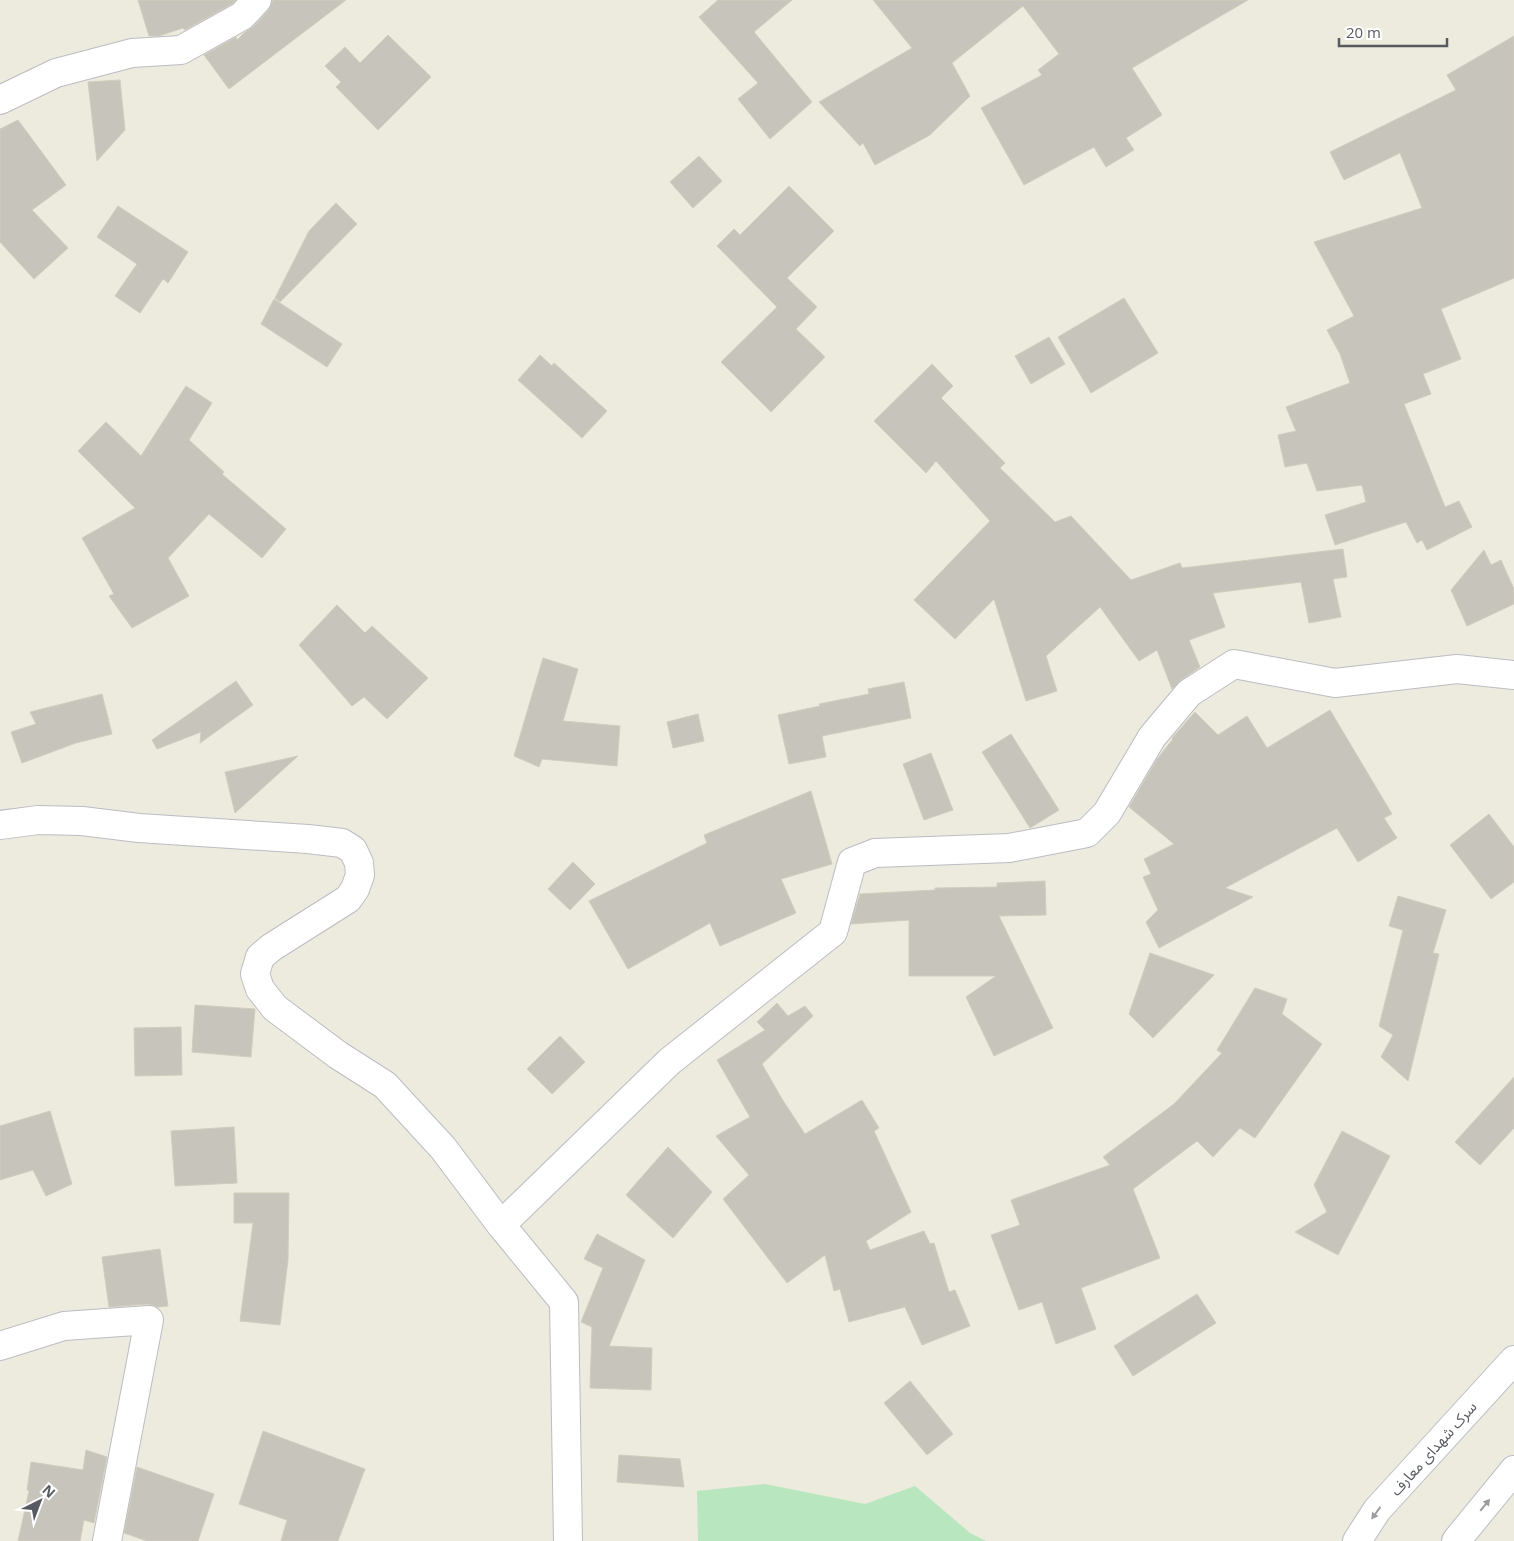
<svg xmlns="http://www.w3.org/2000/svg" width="1514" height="1541" font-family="'Open Sans','Noto Sans Arabic',sans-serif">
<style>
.green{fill:#b8e6be}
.building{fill:#c7c5bb;stroke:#d1cdbc}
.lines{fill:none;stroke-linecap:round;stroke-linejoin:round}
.street-casing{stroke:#bbbdc4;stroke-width:30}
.secondary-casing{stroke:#bbbec6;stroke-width:30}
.street{stroke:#fff;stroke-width:28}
.secondary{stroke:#fff;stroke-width:28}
.oneway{fill:#9a9ca0}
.labels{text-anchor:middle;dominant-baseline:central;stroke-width:5;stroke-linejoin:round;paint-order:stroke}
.street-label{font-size:15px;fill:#575a61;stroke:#fff}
</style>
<rect width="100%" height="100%" fill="#ecebde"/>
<polygon class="green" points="765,1484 865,1504 915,1486 970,1533 986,1541 698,1541 697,1491"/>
<g class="building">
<polygon points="138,0 236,0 232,4 185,30 183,28 159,36 149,36"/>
<polygon points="273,0 346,0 229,89 204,55 236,37 237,40 244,33 253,27 268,11"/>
<polygon points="718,0 792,0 754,32 812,102 770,139 738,99 758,83 699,17"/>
<polygon points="873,0 1248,0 1132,68 1162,115 1126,138 1134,150 1106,167 1094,147 1024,185 981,108 1042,75 1038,70 1059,54 1023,6 952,63 970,96 930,135 875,165 863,143 860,146 819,102 912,48"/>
<polygon points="388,35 431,77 378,130 336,87 341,82 325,66 345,47 360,63"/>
<polygon points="1514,36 1514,278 1441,309 1461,359 1423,374 1431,394 1404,404 1445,507 1459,501 1472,527 1427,550 1422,540 1417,543 1406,522 1335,545 1325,515 1366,502 1362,485 1317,491 1307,463 1285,467 1278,435 1296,431 1286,407 1350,383 1340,354 1327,330 1354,316 1314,242 1422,208 1400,153 1344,180 1330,152 1456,90 1447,75"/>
<polygon points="120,80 125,130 97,161 88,82"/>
<polygon points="18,120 66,185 32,210 68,248 34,279 0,242 0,129"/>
<polygon points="699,156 722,181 693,208 670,182"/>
<polygon points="789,186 834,231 787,278 817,307 796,329 825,357 771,412 721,362 777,307 717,246 734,229 740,235"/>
<polygon points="336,203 357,224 280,302 275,298 309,231"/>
<polygon points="118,206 188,252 168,283 163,279 140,313 115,296 137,264 97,237"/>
<polygon points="1124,298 1158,353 1091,393 1058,337"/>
<polygon points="274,299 342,344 327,367 261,324"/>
<polygon points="1049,337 1065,364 1031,384 1015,356"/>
<polygon points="540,355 552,366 554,363 607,411 582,438 518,380"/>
<polygon points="932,364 953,386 941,398 1005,463 1000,468 1055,522 1071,516 1131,580 1180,563 1182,568 1343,549 1347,577 1333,579 1341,617 1309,623 1301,582 1213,593 1225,627 1189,640 1200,667 1181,680 1172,689 1157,650 1139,661 1100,607 1046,656 1057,691 1026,701 994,599 955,639 914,600 990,521 936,461 926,473 874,421"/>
<polygon points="186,386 212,403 189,440 224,472 222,474 286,529 262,558 209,514 168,558 189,596 132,628 109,596 114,594 82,538 135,508 78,451 106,422 141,456"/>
<polygon points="1484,550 1491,565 1501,560 1514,589 1514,604 1467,626 1451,590"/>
<polygon points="337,605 365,633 372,626 428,678 387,719 364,697 352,706 299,645"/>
<polygon points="543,658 578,669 563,721 620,726 617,766 542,759 539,767 514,756"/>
<polygon points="236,681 253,705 200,743 201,732 157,749 152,740"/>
<polygon points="904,682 911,718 822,736 826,757 789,764 778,715 820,706 819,704 869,694 868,689"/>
<polygon points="102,694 112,734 76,743 22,763 11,732 36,724 30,712"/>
<polygon points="1330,710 1392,814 1384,818 1397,838 1358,862 1337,828 1225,888 1253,897 1159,948 1146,922 1158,910 1143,877 1151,874 1144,859 1174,844 1129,807 1157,759 1173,739 1172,738 1195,712 1218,735 1247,716 1267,748"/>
<polygon points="698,714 704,741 673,748 667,722"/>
<polygon points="1011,734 1059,810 1030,828 982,752"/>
<polygon points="931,753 953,810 924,820 903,764"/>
<polygon points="298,756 235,813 225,772"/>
<polygon points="811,791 832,864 781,879 796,913 720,946 710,923 628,969 589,901 707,843 704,835"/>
<polygon points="1489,814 1514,847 1514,882 1491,899 1450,845"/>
<polygon points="573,862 595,884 570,910 548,889"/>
<polygon points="1045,881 1046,915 999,916 1053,1028 994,1056 966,997 996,976 909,976 909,920 851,924 860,894 935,890 935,888 997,887 997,883"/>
<polygon points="1398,896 1446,910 1433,953 1439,954 1408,1081 1381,1057 1393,1035 1379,1026 1403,930 1389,926"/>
<polygon points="1150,953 1214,975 1153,1038 1129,1014"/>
<polygon points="1255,988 1287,999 1282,1014 1322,1044 1255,1138 1240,1128 1213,1157 1197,1141 1133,1189 1160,1258 1081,1288 1096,1329 1056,1344 1042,1302 1019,1310 991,1235 1020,1225 1011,1200 1110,1165 1103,1157 1174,1104 1222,1053 1217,1050"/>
<polygon points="777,1003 788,1016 805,1006 813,1016 762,1064 782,1099 805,1134 862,1100 879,1128 874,1131 911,1212 866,1241 870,1250 924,1231 930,1244 934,1243 949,1292 955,1290 970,1326 922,1345 905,1307 849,1322 840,1289 834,1291 825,1255 787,1283 723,1199 749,1175 716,1136 750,1117 717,1060 765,1030 757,1022"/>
<polygon points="195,1005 255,1009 251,1057 192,1052"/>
<polygon points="181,1027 182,1075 135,1076 134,1028"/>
<polygon points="560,1036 585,1062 552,1094 527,1069"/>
<polygon points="1514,1077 1514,1128 1480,1165 1455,1142"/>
<polygon points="50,1111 72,1184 46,1196 33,1170 0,1180 0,1126"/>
<polygon points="234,1127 237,1183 175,1186 171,1131"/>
<polygon points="1342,1131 1390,1156 1338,1255 1295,1232 1327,1212 1314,1185"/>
<polygon points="668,1147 712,1192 673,1238 626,1195"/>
<polygon points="234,1193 289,1193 288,1260 280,1325 240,1321 253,1223 234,1223"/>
<polygon points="597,1234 645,1260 609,1346 652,1348 651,1390 590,1388 592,1327 581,1322 603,1268 584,1259"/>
<polygon points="160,1249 168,1306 158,1307 148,1304 109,1307 102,1257"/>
<polygon points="1197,1294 1216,1323 1133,1376 1114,1346"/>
<polygon points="910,1381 953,1434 927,1455 884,1403"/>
<polygon points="263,1431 365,1469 338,1541 281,1541 287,1520 239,1504"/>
<polygon points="86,1450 107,1457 94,1523 84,1520 80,1541 18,1541 29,1491 27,1490 31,1462 83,1470"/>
<polygon points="619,1455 680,1459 684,1487 617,1482"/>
<polygon points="137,1467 214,1494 198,1541 147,1541 124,1533"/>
</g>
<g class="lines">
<g class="street-casing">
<g id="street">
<polyline points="0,100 56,73 132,53 181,50 242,16 257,0"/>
<polyline points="0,825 38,820 82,821 139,828 308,839 342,843 353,850 359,863 360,875 355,889 348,899 272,947 260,957 255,974 260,989 275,1008 338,1055 385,1085 443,1148 501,1225 564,1302 568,1541"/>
<polyline points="501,1225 670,1061 833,932 852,862 875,853 1009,848 1087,833 1107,813 1152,737 1189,693 1234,664 1335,683 1457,669 1514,675"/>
<polyline points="0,1346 64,1326 149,1320 107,1541"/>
</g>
</g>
<g class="secondary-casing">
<g id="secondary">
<polyline points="1357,1541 1377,1510 1514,1360"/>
<polyline points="1456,1541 1514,1470"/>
</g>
</g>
<use href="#street" class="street"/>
<use href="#secondary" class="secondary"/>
</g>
<defs><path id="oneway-solid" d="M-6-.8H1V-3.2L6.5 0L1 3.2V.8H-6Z" transform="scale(1.25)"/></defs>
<g class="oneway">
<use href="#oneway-solid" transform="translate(1485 1505) rotate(-51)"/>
<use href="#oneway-solid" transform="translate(1376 1513) rotate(126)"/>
</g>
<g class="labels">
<g class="street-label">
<text transform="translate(1433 1448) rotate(-48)">سرک شهدای معارف</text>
</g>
</g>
<g transform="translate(40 1501) rotate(42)" stroke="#ffffff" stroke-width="4" paint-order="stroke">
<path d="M0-4L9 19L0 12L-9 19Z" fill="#575a61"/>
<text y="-8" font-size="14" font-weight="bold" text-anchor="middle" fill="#575a61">N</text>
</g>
<path d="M1339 38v8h108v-8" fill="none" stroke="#575a61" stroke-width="2.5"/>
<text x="1346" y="38" font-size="15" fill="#575a61" stroke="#ffffff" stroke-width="4" paint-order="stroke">20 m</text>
</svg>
